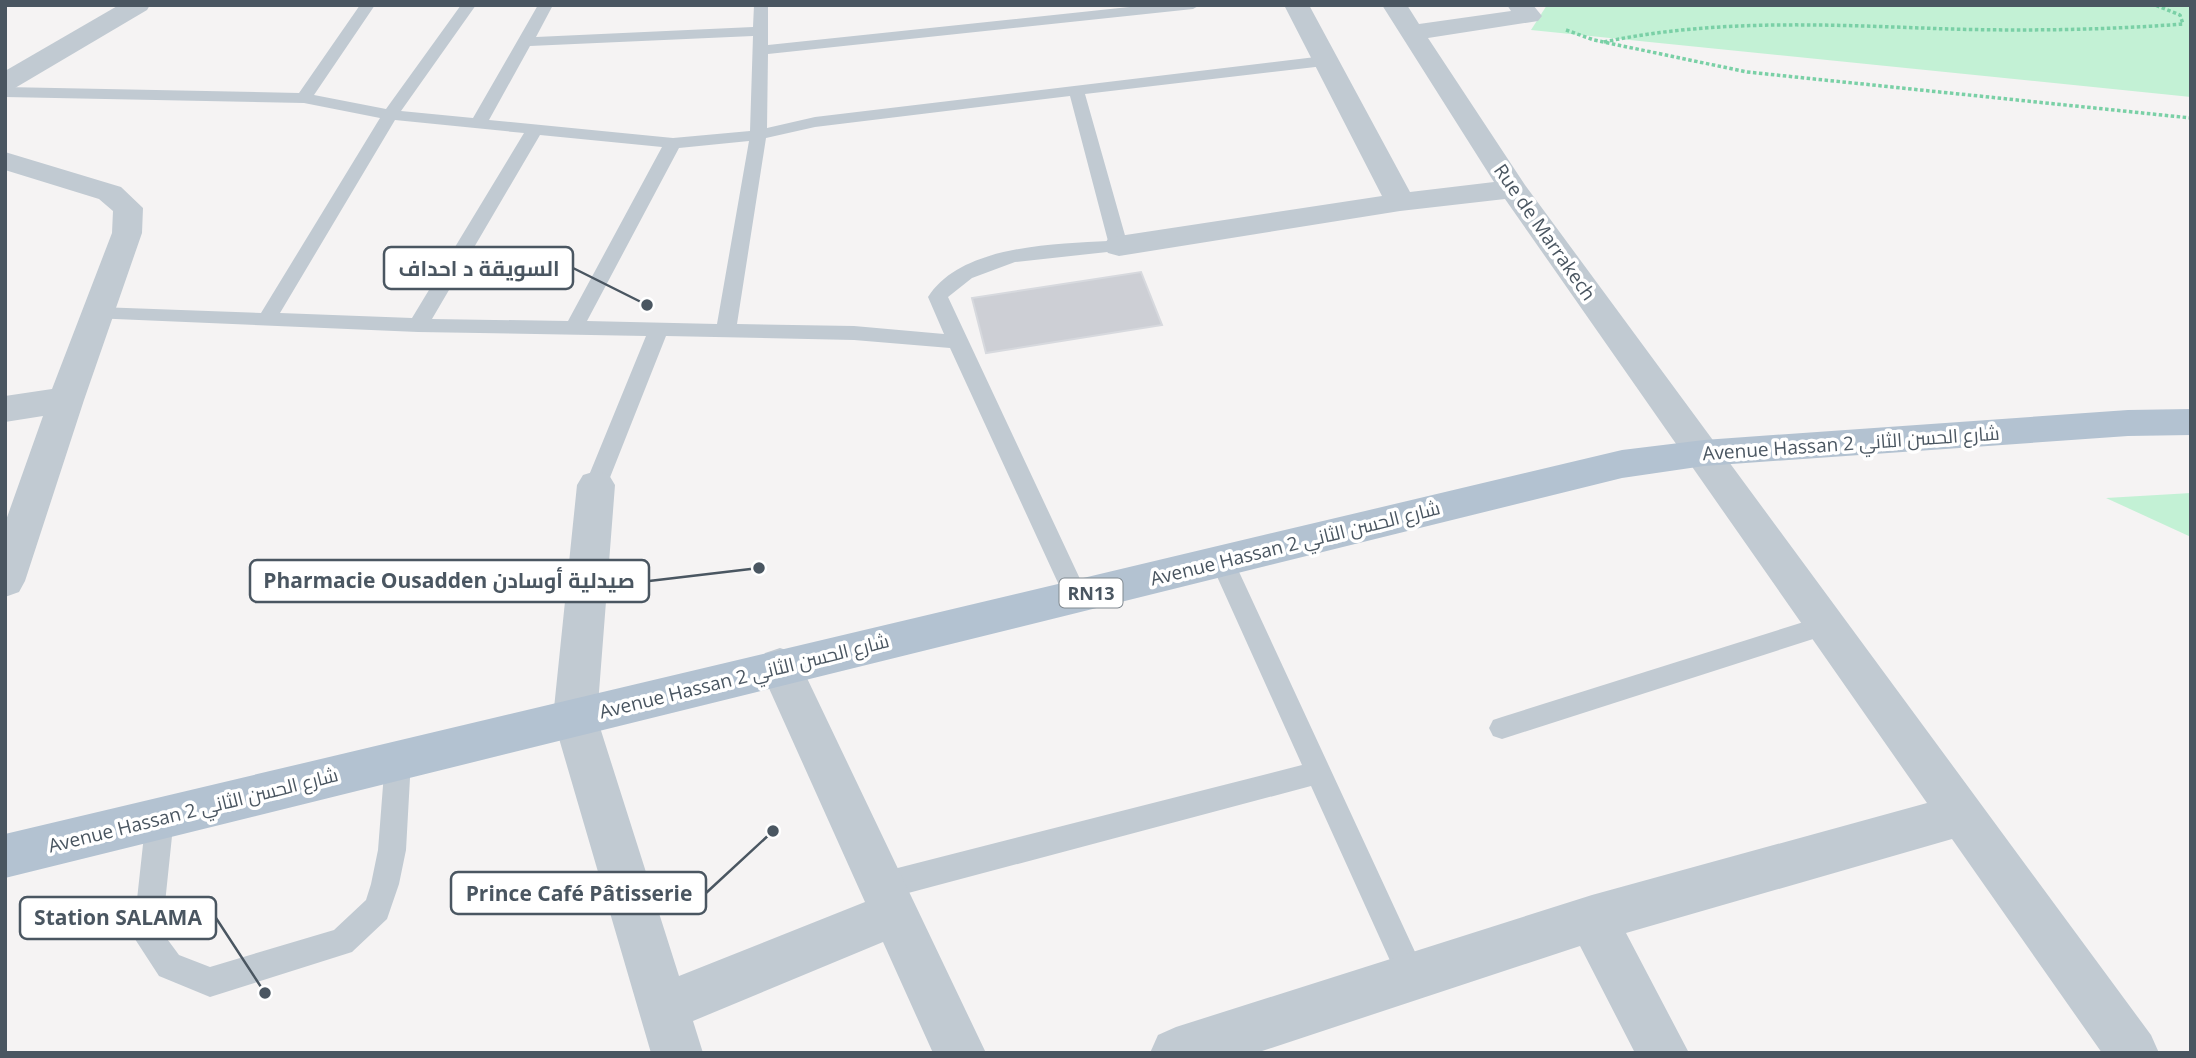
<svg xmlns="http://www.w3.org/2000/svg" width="2196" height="1058" font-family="'Open Sans',Cairo,sans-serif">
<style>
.green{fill:#c3f1d5}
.building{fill:#cdcfd5;stroke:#d7d9de;stroke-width:2}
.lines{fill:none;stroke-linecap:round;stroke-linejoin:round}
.path{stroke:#7ad0a6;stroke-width:3.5;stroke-dasharray:3.5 2.5;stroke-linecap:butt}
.service{fill:#c1cad2;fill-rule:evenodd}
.minor{fill:#c1cad2;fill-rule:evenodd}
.primary{fill:#b3c2d1;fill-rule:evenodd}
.labels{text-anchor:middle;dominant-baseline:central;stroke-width:7;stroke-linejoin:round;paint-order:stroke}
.shield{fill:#fff;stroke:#808990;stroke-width:2}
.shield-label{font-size:18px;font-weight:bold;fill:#4a5661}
.street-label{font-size:19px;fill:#4a5661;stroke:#fff}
.leader{fill:none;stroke:#4a5661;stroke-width:2.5}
.callout-dot{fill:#4a5661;stroke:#fff;stroke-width:2.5}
.callout{fill:#fff;stroke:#4a5661;stroke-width:2.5}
.callout-label{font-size:21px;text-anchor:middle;font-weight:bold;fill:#4a5661}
</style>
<rect width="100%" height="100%" fill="#f5f3f3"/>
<g class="green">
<polygon points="1547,5 2191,5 2191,97 1531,30"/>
<polygon points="2191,493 2191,537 2106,498"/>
</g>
<polygon class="building" points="1141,272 1162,325 986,353 972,298"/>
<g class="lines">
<g class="path">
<polyline points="1566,30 1594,40 1747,72 2191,118"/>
<path d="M1604 42C1717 18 1835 25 1949 29 2027 31 2105 30 2183 24L2180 15 2155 5"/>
</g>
<g class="service">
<path d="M360 5H375L314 95 386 109 461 5H476L401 111 473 118 538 5H553L536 37 753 27 754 5H768V45L1148 5H1200L1193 9 768 54 767 128 815 117 1324 56 1332 61 1324 66 1085 94 1128 246 1126 250 1015 262 972 278 948 297 1088 596 1084 603 1076 606 1068 603 1064 596 950 348 854 340 666 336 607 485 604 491 596 493 588 491 585 485 646 336 418 332 92 318 89 313 92 308 99 307 261 313 380 118 304 103 5 97V87L299 93ZM753 36 750 131 673 138 489 120 530 46ZM1070 96 1108 241C1054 244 961 245 928 297L944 334 854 326 737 324 766 138 815 127ZM395 120 524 133 412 318 280 313ZM540 135 662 147 568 321 432 319ZM749 141 717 324 587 321 679 148Z"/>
<polygon points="1222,552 1230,554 1234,561 1422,967 1427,977 1422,987 1412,992 1402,987 1311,786 882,900 872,896 868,886 872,876 882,872 1302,765 1210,561 1214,554"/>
<polygon points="1826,615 1835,618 1838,625 1835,632 1502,739 1493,736 1489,728 1493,720 1502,717"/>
<polygon points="398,748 407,752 411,760 406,850 399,884 387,919 352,952 210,997 159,976 133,936 146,817 150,808 160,804 170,808 174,817 162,932 179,955 210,967 334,930 366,900 371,884 378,850 385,760 389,752"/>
</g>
<g class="minor">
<polygon points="119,5 150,5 147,10 15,88 5,90 5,71"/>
<polygon points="1284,5 1309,5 1410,192 1494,182 1382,5 1407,5 1419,24 1511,11 1507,5 1533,5 1542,16 1538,21 1428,38 1525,185 2151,1035 2159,1053 2102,1053 1952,839 1626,933 1689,1053 1635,1053 1580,946 1256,1053 1150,1053 1158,1035 1176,1027 1592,895 1927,803 1505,199 1400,211 1119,256 1108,253 1103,246 1108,239 1119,236 1382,196"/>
<polygon points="5,152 121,187 143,208 142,233 84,400 25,581 19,592 5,597 5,523 43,416 5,422 5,396 52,389 112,233 113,211 99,199 5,170"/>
<polygon points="596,471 609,475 615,485 597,718 679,976 865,902 759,666 765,653 780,648 795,653 986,1053 933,1053 883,942 693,1021 703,1053 651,1053 553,718 577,485 583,475"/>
</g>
<polygon class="primary" points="2191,409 2191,435 2128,436 1704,466 1622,478 5,878 5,834 1622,450 1704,440 2128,410"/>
</g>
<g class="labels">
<rect class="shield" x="1059.5" y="578.5" width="63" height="29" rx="5"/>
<g class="shield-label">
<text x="1091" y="593">RN13</text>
</g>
<g class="street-label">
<text transform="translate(1545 232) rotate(55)">Rue de Marrakech</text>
<text transform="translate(1851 443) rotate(-4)">Avenue Hassan 2 شارع الحسن الثاني</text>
<text transform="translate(1295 543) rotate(-14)">Avenue Hassan 2 شارع الحسن الثاني</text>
<text transform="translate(744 676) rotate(-14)">Avenue Hassan 2 شارع الحسن الثاني</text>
<text transform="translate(193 810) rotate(-14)">Avenue Hassan 2 شارع الحسن الثاني</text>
</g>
</g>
<path class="leader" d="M647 305L573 268M759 568L649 581M773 831L706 893M265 993L216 918"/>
<g class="callout-dot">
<circle cx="647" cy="305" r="7"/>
<circle cx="759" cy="568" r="7"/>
<circle cx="773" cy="831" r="7"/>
<circle cx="265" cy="993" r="7"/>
</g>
<g class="callout">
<rect x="384" y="247" width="189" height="42" rx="7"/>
<rect x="250" y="560" width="399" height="42" rx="7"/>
<rect x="451" y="872" width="255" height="42" rx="7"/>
<rect x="20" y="897" width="196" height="42" rx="7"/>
</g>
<g class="callout-label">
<text x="479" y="276">السويقة د احداف</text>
<text x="449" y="588">Pharmacie Ousadden صيدلية أوسادن</text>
<text x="579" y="901">Prince Café Pâtisserie</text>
<text x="118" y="925">Station SALAMA</text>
</g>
<rect width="2196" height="1058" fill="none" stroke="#4a5661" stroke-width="14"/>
</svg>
